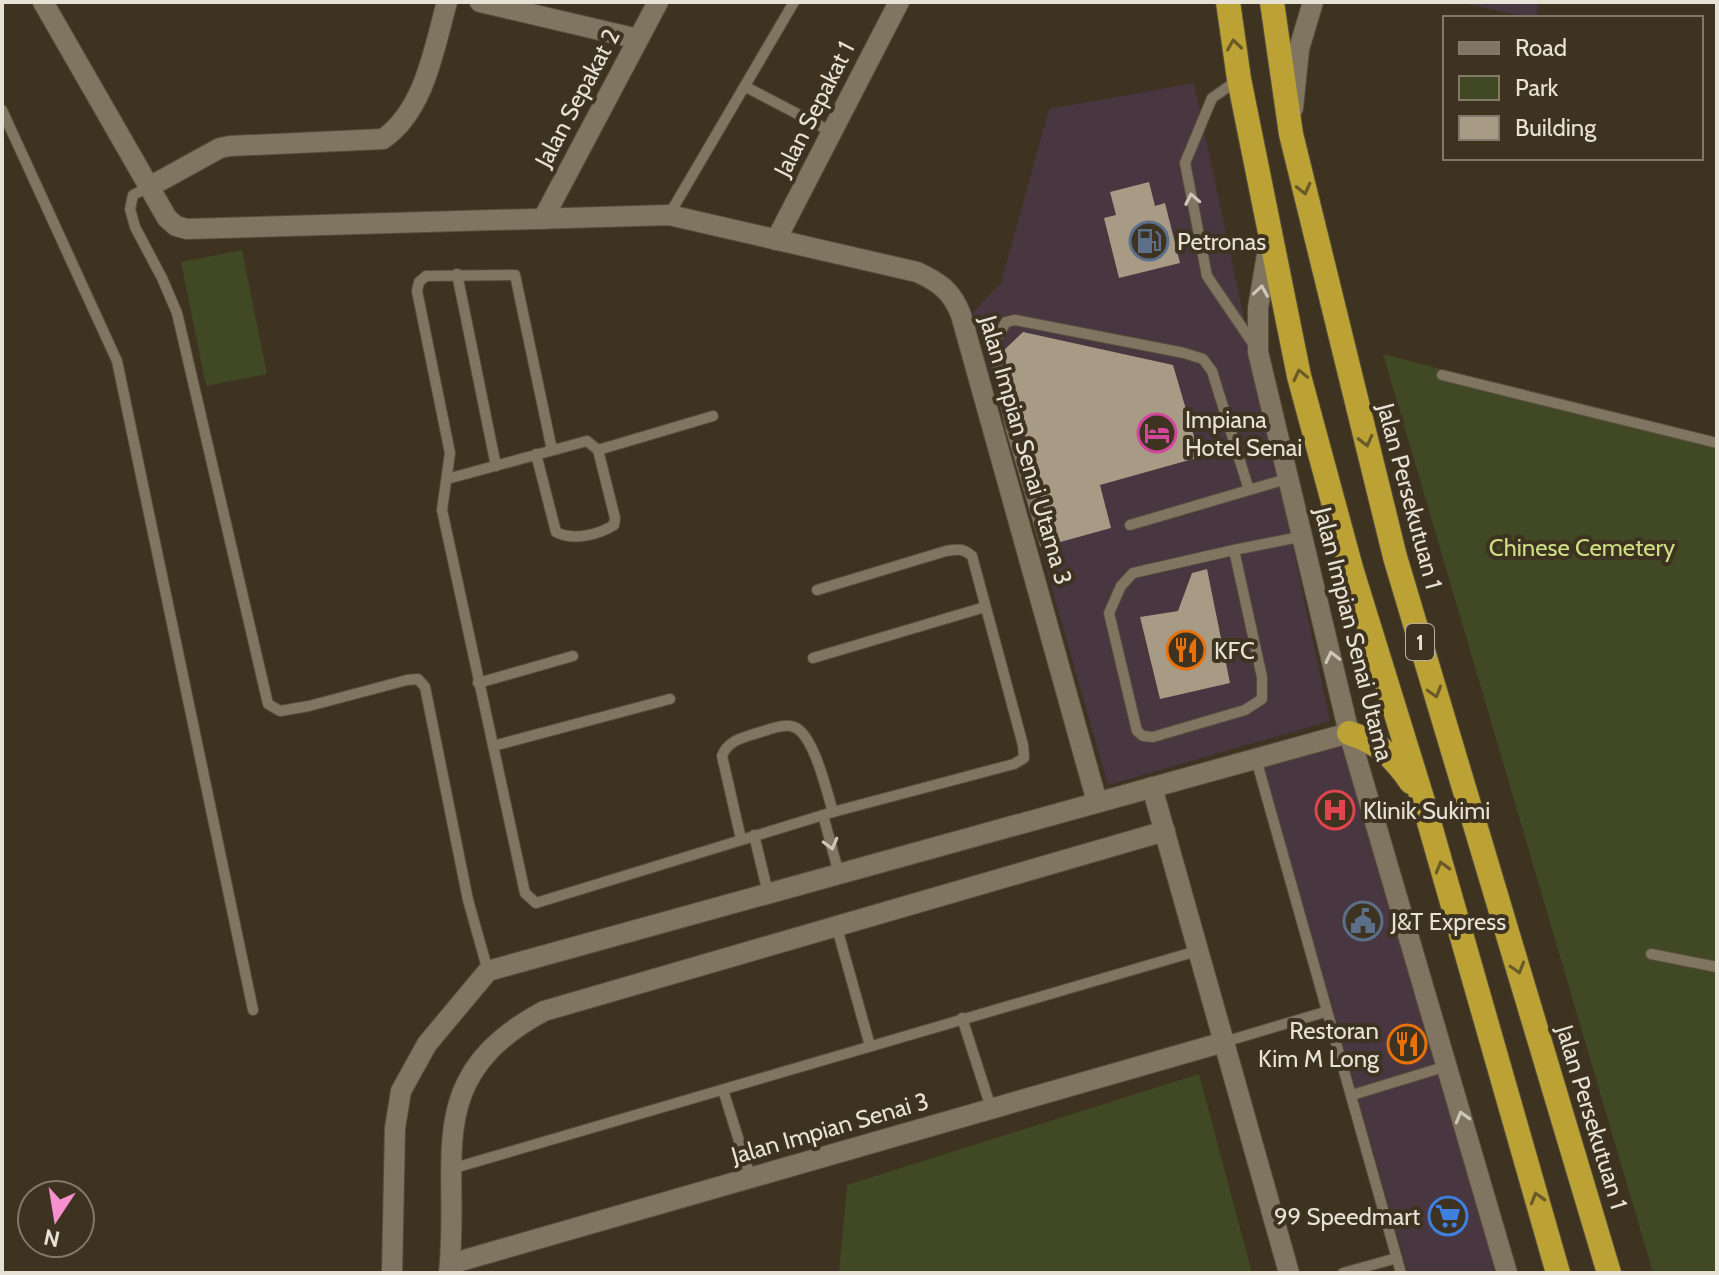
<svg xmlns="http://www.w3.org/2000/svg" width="1719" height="1275" font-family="Cabin,sans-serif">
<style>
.commercial{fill:#483641}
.green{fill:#414824}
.building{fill:#a79b86}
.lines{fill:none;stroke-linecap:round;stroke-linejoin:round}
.lane-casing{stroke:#574f3e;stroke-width:12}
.street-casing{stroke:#574f3e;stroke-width:22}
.highway-casing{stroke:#574f3e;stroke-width:26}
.lane{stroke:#807560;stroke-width:10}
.street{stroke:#807560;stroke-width:20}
.highway{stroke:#bca134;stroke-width:24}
.oneway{stroke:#695a27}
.oneway2{stroke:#cec7b8}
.labels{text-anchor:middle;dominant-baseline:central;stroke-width:8;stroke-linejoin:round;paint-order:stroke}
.shield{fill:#3d3320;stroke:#b5ae9f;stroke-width:2}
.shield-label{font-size:22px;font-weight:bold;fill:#e8e2d6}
.street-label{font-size:24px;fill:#e8e2d6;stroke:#3d3320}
.poi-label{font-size:24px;fill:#e8e2d6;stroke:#3d3320;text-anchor:start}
.park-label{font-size:24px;fill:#ccdf82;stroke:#3d3320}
</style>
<rect width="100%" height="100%" fill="#3d3320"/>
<g class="commercial">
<polygon points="1458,2 1539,2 1536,18 1530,18"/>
<polygon points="1194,83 1330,721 1108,785 973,312 1001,283 1049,109"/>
<polygon points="1343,743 1498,1273 1408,1273 1263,765"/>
</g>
<g class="green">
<polygon points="242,250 267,374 206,386 181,262"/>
<polygon points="1383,354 1717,441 1717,1273 1653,1273"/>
<polygon points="1199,1074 1252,1273 839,1273 847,1185"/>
</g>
<g class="building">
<polygon points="1149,182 1155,206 1165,203 1180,263 1119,278 1104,218 1116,215 1110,192"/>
<polygon points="1023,332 1173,365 1200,457 1100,485 1111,528 1053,544 1003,351"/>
<polygon points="1207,569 1230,683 1160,699 1140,617 1178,611 1192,573"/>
</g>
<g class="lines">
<g class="lane-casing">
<g id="lane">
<polyline points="1238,80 1212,98 1185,163 1207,276 1254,345"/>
<polyline points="746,87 832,132"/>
<polyline points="2,110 117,361 253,1010"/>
<polyline points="149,187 133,195 130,209 135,227 162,278 177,313 268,704 280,711 309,706 407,680 418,679 425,687 468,900 488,971"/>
<polyline points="669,215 794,2"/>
<polyline points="457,274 496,466"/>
<polyline points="1442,375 1717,443"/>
<path d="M552 450 515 275 426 276 419 282 417 291 450 453 442 510 525 893 536 903 833 812 1014 764 1024 758 1023 745 972 556C963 548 957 549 946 551L817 590"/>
<polyline points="598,450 713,416"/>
<path d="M447 479 587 441 598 450 615 518 614 525C598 535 573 541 556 532L536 454"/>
<polyline points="1130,525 1290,478"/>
<polyline points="1045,544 1011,429 993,345 1006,322 1015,320 1184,353 1203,359 1212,371 1249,490"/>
<polyline points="1234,550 1133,573 1121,586 1109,613 1137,731 1143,736 1153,737 1245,710 1262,699 1262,677 1234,550 1304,536"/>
<polyline points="813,658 985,607"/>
<polyline points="478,683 573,656"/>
<polyline points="493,746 670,699"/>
<path d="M1256 759C1303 931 1352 1102 1401 1273"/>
<polyline points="823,815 839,874"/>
<polyline points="754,835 768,893"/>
<path d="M741 839 722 756C728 740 743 738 757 733 769 730 783 723 794 727 814 734 827 793 833 812"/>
<polyline points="837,928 870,1046"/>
<polyline points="1651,954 1717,967"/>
<polyline points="962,1018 991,1108"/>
<polyline points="1224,1042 1325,1012"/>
<polyline points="723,1090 751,1179"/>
<polyline points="1352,1095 1447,1066"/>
<polyline points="451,1169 1197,951"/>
<polyline points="1343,1273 1397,1258"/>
</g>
</g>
<g class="street-casing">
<g id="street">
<path d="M43 2 167 218 176 226 187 229 669 215 917 272C939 282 952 291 961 315L1097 802"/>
<polyline points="480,2 638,39"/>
<polyline points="1293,108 1299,49 1313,2"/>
<path d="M149 187 220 148 230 146 383 139C425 110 434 48 447 2"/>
<polyline points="543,219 658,2"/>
<polyline points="776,240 899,2"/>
<polyline points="1269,243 1258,308 1258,352 1349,733 1507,1273"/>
<polyline points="1152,787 1289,1273"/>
<polyline points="450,1264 1224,1042"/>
<polyline points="392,1273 395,1128 401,1091 427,1044 488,971 1349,733"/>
<path d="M449 1273C461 1159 419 1078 544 1011L1165 831"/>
</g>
</g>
<g class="highway-casing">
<g id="highway">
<polyline points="1228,2 1239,79 1299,376 1351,568 1423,801 1558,1273"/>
<polyline points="1272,2 1291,134 1395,557 1609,1273"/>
<path d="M1349 733C1378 742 1394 757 1411 782"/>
</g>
</g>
<use href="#lane" class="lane"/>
<use href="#street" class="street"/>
<use href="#highway" class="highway"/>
</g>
<defs><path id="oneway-chevron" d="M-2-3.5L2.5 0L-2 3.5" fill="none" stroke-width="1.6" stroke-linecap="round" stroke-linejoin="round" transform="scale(2)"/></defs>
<g class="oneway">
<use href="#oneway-chevron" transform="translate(1234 45) rotate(-98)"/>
<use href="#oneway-chevron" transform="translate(1304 189) rotate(76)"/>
<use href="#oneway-chevron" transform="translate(1300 375) rotate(-103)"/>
<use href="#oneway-chevron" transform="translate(1366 441) rotate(76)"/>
<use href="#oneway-chevron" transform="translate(1435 692) rotate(73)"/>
<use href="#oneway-chevron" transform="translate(1442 867) rotate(-106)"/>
<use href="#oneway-chevron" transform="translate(1518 968) rotate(73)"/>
<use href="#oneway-chevron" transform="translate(1537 1198) rotate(-106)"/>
</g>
<g class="oneway2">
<use href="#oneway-chevron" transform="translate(1192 199) rotate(-101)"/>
<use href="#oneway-chevron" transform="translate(1261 291) rotate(-81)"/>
<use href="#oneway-chevron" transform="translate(1332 657) rotate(-103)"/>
<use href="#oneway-chevron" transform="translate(831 844) rotate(75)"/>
<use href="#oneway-chevron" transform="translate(1462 1117) rotate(-106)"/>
</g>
<defs>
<g id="fuel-ring" transform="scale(2)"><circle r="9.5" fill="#3d3320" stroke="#5c6f8a" stroke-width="1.5"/><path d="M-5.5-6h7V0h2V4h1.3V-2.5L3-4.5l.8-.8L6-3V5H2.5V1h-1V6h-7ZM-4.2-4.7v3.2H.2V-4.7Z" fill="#5c6f8a"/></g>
<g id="hotel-ring" transform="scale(2)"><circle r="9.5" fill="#3d3320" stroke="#d1479c" stroke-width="1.5"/><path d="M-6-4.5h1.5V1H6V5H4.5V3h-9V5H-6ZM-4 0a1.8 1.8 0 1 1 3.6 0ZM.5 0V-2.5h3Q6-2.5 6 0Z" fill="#d1479c"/></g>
<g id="restaurant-ring" transform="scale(2)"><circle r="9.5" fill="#3d3320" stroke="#e8710a" stroke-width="1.5"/><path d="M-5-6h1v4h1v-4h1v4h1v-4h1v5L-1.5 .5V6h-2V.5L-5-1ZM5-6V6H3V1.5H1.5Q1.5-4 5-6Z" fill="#e8710a"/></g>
<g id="hospital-ring" transform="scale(2)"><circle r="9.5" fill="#3d3320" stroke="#e0444e" stroke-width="1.5"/><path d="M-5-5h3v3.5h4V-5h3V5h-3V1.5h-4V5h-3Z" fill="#e0444e"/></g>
<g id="civic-ring" transform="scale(2)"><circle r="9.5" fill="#3d3320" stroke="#5c6f8a" stroke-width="1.5"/><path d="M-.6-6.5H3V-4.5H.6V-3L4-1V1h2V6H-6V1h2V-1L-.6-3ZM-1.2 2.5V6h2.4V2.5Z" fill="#5c6f8a"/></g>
<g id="supermarket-ring" transform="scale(2)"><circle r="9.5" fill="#3d3320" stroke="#3f7fe0" stroke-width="1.5"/><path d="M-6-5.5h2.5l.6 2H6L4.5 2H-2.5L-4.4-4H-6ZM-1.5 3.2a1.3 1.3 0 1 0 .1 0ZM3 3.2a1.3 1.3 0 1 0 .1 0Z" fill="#3f7fe0"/></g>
</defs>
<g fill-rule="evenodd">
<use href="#fuel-ring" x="1149" y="241"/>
<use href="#hotel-ring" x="1157" y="433"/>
<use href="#restaurant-ring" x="1186" y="650"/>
<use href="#hospital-ring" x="1335" y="810"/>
<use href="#civic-ring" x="1363" y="921"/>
<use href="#restaurant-ring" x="1407" y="1044"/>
<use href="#supermarket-ring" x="1448" y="1216"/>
</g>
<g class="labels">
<rect class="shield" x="1406" y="624" width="28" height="36" rx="6"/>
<g class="shield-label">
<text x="1420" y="642">1</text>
</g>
<g class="street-label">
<text transform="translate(577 98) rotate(-62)">Jalan Sepakat 2</text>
<text transform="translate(814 109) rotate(-63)">Jalan Sepakat 1</text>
<text transform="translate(1026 450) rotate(74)">Jalan Impian Senai Utama 3</text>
<text transform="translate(1410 496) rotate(75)">Jalan Persekutuan 1</text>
<text transform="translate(1354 634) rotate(76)">Jalan Impian Senai Utama</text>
<text transform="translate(1592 1117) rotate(73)">Jalan Persekutuan 1</text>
<text transform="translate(830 1128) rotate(-16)">Jalan Impian Senai 3</text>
</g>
<g class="poi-label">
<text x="1177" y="241">Petronas</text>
<text x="1185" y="419">Impiana<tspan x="1185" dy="28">Hotel Senai</tspan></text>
<text x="1214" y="650">KFC</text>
<text x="1363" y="810">Klinik Sukimi</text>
<text x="1391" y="921">J&amp;T Express</text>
<text x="1379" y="1030" text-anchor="end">Restoran<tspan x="1379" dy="28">Kim M Long</tspan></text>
<text x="1420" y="1216" text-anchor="end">99 Speedmart</text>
</g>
<g class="park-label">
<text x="1582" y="547">Chinese Cemetery</text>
</g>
</g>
<rect width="1719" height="1275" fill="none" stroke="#e8e2d6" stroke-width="8"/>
<rect x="1443" y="16" width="260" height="144" fill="#3d3320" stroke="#817969" stroke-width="2"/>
<rect x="1459" y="42" width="40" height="12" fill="#807560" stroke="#817969" stroke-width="2"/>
<text x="1515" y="56" font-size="24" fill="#e8e2d6">Road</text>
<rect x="1459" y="76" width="40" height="24" fill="#414824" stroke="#817969" stroke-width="2"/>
<text x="1515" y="96" font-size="24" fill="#e8e2d6">Park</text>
<rect x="1459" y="116" width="40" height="24" fill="#a79b86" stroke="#817969" stroke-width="2"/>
<text x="1515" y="136" font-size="24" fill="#e8e2d6">Building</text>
<g transform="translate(56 1219) rotate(192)"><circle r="38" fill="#3d3320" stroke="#817969" stroke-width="2"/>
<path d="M0-6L14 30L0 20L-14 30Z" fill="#f690cf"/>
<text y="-12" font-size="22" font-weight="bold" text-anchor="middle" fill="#e8e2d6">N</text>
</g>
</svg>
